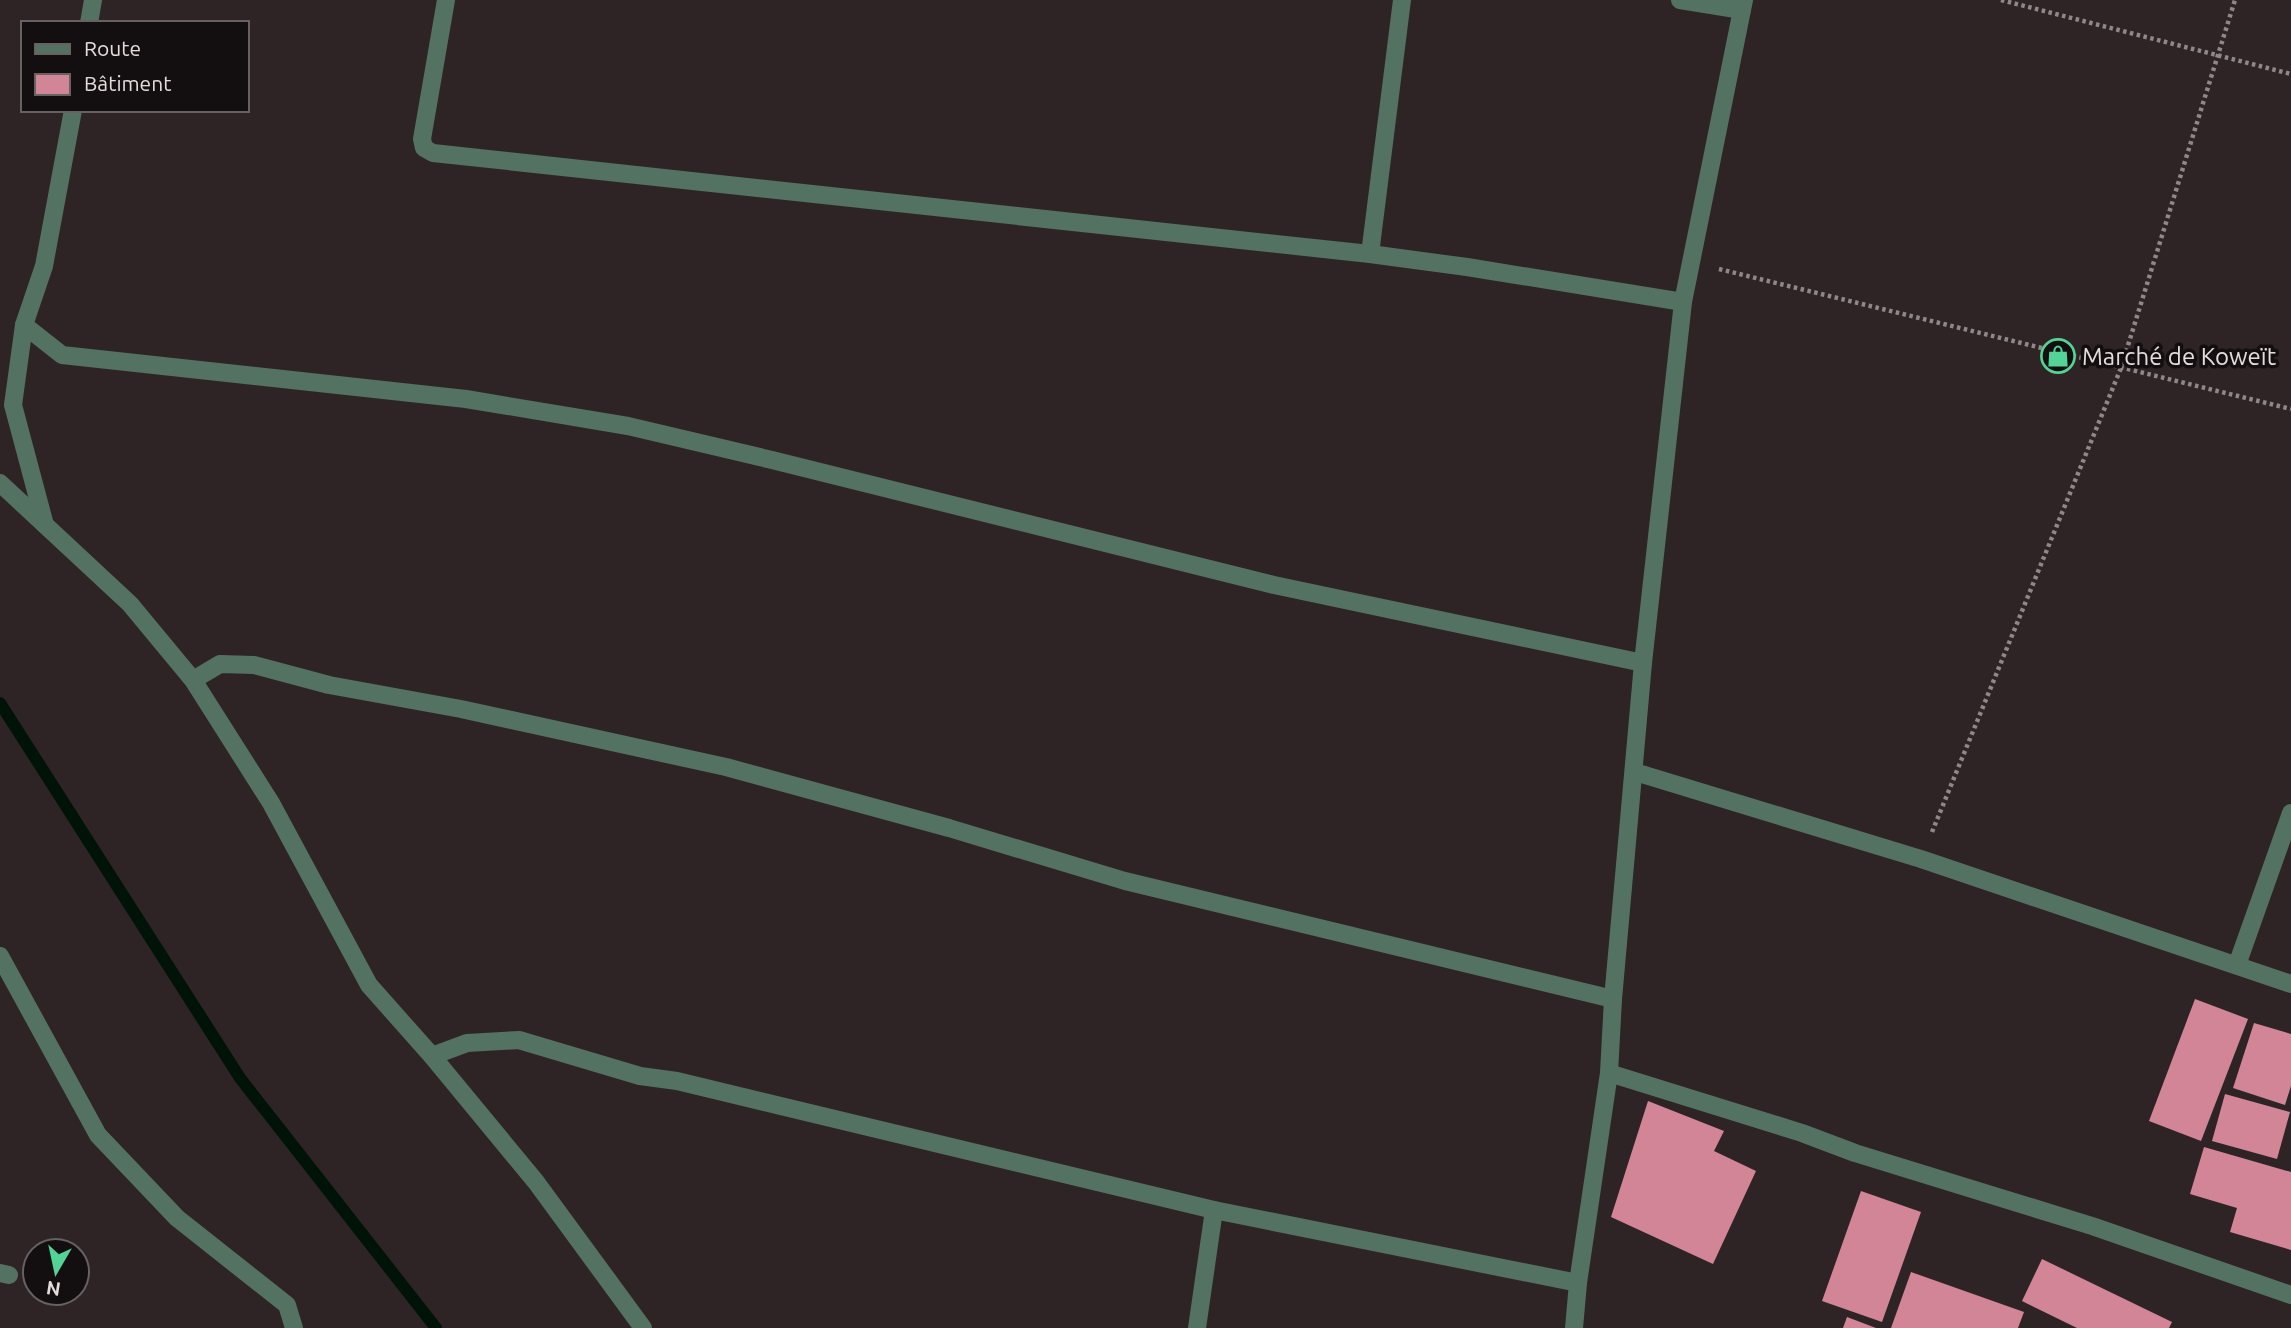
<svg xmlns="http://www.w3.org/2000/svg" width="2291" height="1328" font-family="Ubuntu,sans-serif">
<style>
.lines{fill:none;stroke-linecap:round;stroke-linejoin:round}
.stream{stroke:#001308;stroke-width:12}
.building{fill:#d38598}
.path{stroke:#8f8788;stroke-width:4.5;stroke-dasharray:3.5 3.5;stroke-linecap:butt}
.minor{stroke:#547261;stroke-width:18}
.labels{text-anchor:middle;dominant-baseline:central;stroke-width:7;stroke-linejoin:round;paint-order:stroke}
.poi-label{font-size:24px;fill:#e4ddde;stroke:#130f10;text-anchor:start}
</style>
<rect width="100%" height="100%" fill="#2e2426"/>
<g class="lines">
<polyline class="stream" points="0,703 240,1078 436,1328"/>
</g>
<g class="building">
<polygon points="2195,999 2248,1019 2201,1141 2149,1121"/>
<polygon points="2254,1023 2291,1034 2291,1086 2285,1105 2233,1088"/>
<polygon points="2225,1094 2290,1112 2277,1159 2212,1141"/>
<polygon points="1648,1101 1724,1131 1714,1151 1756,1171 1713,1264 1611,1217"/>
<polygon points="2204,1147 2291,1172 2291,1250 2230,1232 2237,1208 2190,1194"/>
<polygon points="1861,1191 1921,1212 1882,1322 1822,1301"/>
<polygon points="2042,1259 2172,1322 2169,1328 2077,1328 2022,1301"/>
<polygon points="1911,1272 2024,1312 2018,1328 1891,1328"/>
<polygon points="1847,1317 1876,1328 1843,1328"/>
</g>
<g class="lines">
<g class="path">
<polyline points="2001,0 2291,74"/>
<polyline points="1719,269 2291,409"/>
<polyline points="1932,832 2121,368 2235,0"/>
</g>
<g class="minor">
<polyline points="446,0 422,139 424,148 433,153 1370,254 1467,267 1683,302"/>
<polyline points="1680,0 1742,10"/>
<polyline points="89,23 93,0"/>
<polyline points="1370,254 1402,0"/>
<polyline points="24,325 62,355 466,399 628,426 772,460 1274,585 1643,663"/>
<polyline points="0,483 130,604 193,680 271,803 369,985 432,1056"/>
<polyline points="45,525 13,405 24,325 44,266 73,110"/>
<polyline points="193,680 220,664 254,665 329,685 461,709 726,767 949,828 1125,881 1613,999"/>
<polyline points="1635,772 1921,859 2291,984"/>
<polyline points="0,956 98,1135 177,1218 287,1305 294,1328"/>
<polyline points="2237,965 2291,813"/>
<polyline points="1609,1073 1802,1133 1855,1153 2092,1226 2291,1295"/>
<polyline points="0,1273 9,1275"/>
<polyline points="643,1328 536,1182 432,1056 467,1043 519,1040 640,1076 677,1081 1214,1210 1578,1283"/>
<polyline points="1197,1328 1214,1210"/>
<polyline points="1574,1328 1578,1283 1609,1073 1613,999 1643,663 1683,302 1744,0"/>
</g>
</g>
<defs>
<g id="shop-ring" transform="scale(1.75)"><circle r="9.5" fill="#130f10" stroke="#53d396" stroke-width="1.5"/><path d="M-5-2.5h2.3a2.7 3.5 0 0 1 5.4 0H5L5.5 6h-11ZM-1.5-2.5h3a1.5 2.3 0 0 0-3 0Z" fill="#53d396"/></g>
</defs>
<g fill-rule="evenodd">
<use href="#shop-ring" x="2058" y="356"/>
</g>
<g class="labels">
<g class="poi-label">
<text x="2082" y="356">Marché de Koweït</text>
</g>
</g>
<rect x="21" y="21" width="228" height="91" fill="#130f10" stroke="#676162" stroke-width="2"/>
<rect x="35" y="44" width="35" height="10" fill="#547261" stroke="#676162" stroke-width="2"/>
<text x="84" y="56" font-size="21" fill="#e4ddde">Route</text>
<rect x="35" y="74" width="35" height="21" fill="#d38598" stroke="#676162" stroke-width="2"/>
<text x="84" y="91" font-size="21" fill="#e4ddde">Bâtiment</text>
<g transform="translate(56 1272) rotate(189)"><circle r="33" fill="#130f10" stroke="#676162" stroke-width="2"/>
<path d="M0-5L12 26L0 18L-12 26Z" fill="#53d396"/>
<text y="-10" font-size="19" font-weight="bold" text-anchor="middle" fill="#e4ddde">N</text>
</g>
</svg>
